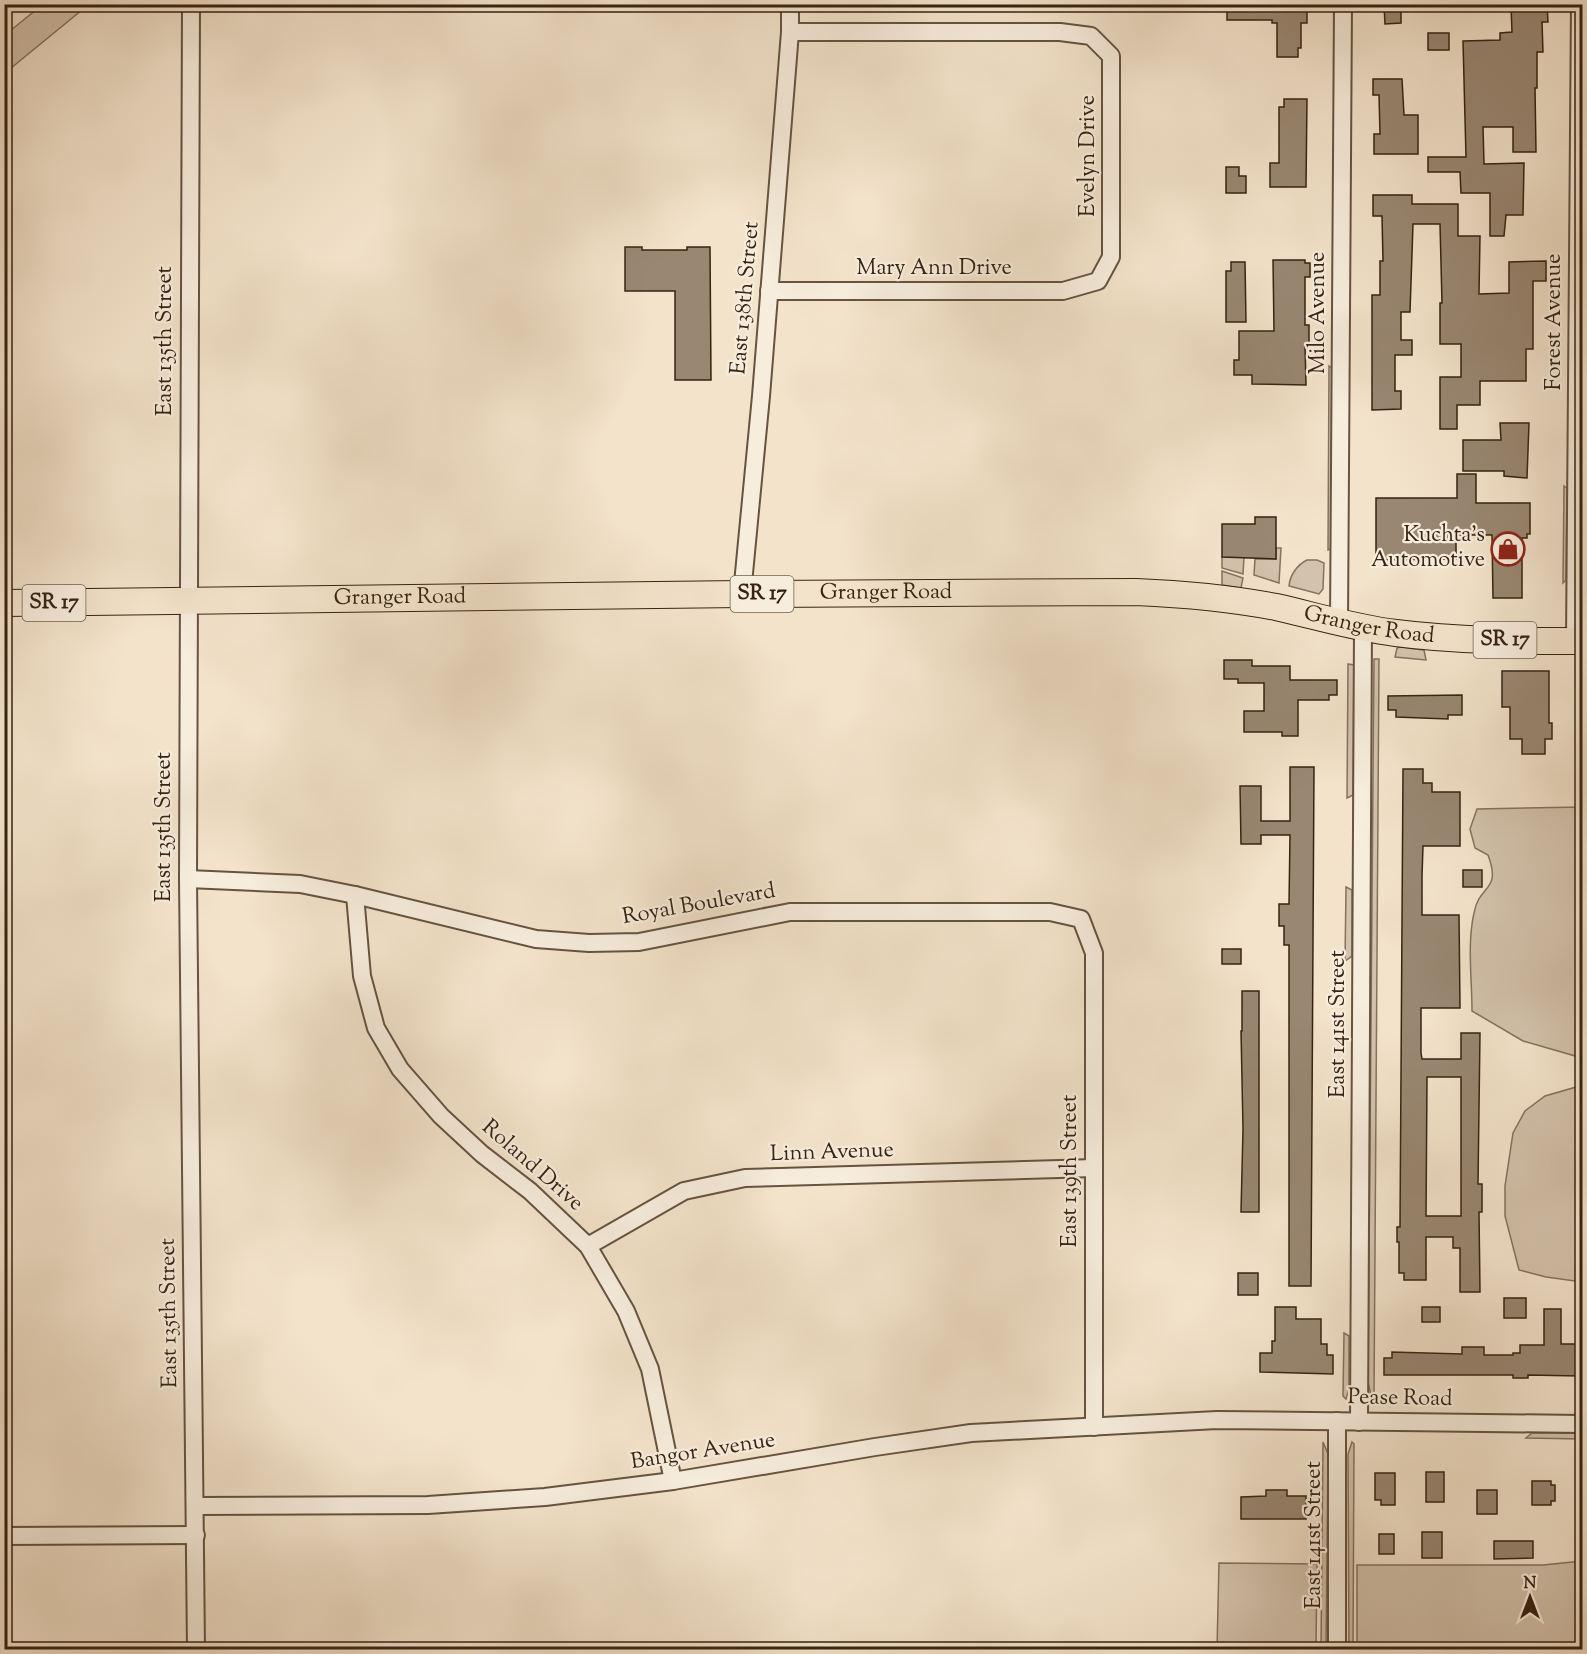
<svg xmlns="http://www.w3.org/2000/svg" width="1587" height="1654" font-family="'Sorts Mill Goudy',serif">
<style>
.green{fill:#d3c2ac;stroke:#85725f;stroke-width:1.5}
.building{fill:#998772;stroke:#372312;stroke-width:1.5;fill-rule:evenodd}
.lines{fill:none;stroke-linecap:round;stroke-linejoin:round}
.street-casing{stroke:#665340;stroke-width:20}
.primary-casing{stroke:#372312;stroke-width:28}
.street{stroke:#f7eddd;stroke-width:16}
.primary{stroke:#f3e3cb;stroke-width:26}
.labels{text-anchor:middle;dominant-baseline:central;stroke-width:4.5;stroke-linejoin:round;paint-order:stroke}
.shield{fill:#f7eddd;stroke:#71604f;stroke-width:1.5}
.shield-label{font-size:21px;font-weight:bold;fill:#372312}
.street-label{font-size:22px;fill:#372312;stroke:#f7eddd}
.poi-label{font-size:22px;fill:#372312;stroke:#f7eddd;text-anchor:end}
</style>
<rect width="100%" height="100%" fill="#f3e3cb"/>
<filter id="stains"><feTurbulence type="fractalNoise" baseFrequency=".00333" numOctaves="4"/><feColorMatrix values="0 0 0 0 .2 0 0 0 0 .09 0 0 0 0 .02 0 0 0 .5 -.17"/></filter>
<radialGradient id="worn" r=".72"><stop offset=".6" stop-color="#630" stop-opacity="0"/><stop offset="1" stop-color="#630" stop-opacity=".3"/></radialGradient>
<g class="green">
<polygon points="42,5 88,5 5,73 5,35"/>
<polygon points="1329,366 1332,368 1331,549 1328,550"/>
<polygon points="1564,486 1567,488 1566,580 1563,583"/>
<polygon points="1276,548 1281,548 1279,583 1254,575 1255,559 1276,559"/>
<polygon points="1222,557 1244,557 1243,574 1222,568"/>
<path d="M1307 560H1317L1324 563 1323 589 1319 594 1289 586C1290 575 1297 565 1307 560Z"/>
<polygon points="1222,571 1243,578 1241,588 1222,585"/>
<polygon points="1400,647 1424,650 1426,660 1395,657 1397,648"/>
<polygon points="1374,659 1379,659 1374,1397 1372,1400 1368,1382"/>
<polygon points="1348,664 1354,665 1353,795 1347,798"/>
<path d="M1582 807V1070L1575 1056 1523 1041 1472 1011C1472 979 1467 944 1474 913 1479 884 1502 892 1488 855L1475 848 1470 829 1477 809Z"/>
<polygon points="1346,887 1352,890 1352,956 1345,961"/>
<polygon points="1582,1077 1582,1282 1546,1277 1519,1270 1505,1216 1505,1186 1513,1133 1525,1111 1545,1096 1576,1087"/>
<polygon points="1344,1333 1349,1336 1349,1389 1346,1399 1343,1396"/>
<polygon points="1532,1433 1582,1433 1582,1439 1526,1438"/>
<polygon points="1323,1442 1328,1454 1326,1650 1321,1649"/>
<polygon points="1352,1442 1354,1444 1353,1649 1349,1650 1348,1454"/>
<polygon points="1582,1561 1582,1649 1357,1649 1357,1565 1543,1565"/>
<polygon points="1219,1563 1317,1564 1316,1649 1217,1649"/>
</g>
<g class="building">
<polygon points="1227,4 1307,4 1307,23 1301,23 1301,48 1298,48 1298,57 1277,57 1277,23 1272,23 1272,20 1227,20"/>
<polygon points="1547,4 1548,22 1542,22 1543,52 1537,52 1537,88 1535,88 1536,152 1513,152 1513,127 1483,127 1484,164 1524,163 1523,215 1506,215 1504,236 1490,236 1490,193 1461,193 1460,172 1428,172 1428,157 1466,157 1463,41 1500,40 1500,33 1512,32 1511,6"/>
<polygon points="1384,5 1401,5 1401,23 1385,24"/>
<rect x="1428" y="33" width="21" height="17"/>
<polygon points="1373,79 1402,79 1404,115 1418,115 1418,154 1374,154 1374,134 1380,134 1379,95 1373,95"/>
<polygon points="1284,99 1307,99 1306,187 1270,187 1270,163 1279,163 1279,107 1284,107"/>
<polygon points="1226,167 1239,167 1239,176 1246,176 1246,193 1226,193"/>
<polygon points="1373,195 1412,195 1412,204 1458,204 1458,236 1480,236 1479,294 1509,293 1509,262 1546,261 1546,281 1533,281 1533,349 1526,349 1526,381 1480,381 1480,405 1457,405 1457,429 1440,429 1440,377 1461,377 1461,344 1440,344 1440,303 1442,303 1440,224 1413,224 1410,312 1401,312 1401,340 1412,340 1412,355 1395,355 1395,391 1401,391 1401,409 1372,410 1372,295 1380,295 1380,261 1383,261 1382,216 1373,216"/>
<polygon points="625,247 642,247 642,250 687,250 687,247 710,247 711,380 675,380 675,291 625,291"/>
<polygon points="1273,260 1305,260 1305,263 1310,263 1310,277 1305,277 1305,325 1309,325 1309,345 1305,345 1306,385 1252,384 1252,375 1234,375 1234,360 1239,360 1239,331 1274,331"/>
<polygon points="1231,262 1245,262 1246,322 1226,322 1226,271 1231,271"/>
<polygon points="1500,423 1529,423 1527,478 1504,476 1504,471 1463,471 1463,440 1501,440"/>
<polygon points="1457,474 1476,474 1476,503 1530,503 1530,534 1527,534 1527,538 1522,538 1522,598 1493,598 1492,535 1456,535 1456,559 1376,560 1376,498 1457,498"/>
<polygon points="1255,517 1276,517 1276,559 1222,557 1222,524 1255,524"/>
<polygon points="1224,660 1252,660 1252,666 1290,666 1290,680 1337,680 1337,695 1329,695 1329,700 1298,700 1298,736 1282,736 1282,732 1244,732 1244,711 1264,711 1264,683 1238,683 1238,679 1224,679"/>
<polygon points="1502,671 1549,671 1549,723 1552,723 1552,739 1545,739 1545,754 1522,754 1522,739 1510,739 1510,707 1502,707"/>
<polygon points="1462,695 1462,715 1448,715 1448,719 1396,717 1396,710 1388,710 1388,696"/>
<polygon points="1290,767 1314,767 1311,1286 1289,1286 1289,945 1284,945 1284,926 1279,926 1279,904 1289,904 1290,835 1261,835 1261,844 1241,844 1240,786 1261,786 1261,821 1290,821"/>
<path d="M1403 769H1423V783H1432V792H1460V846H1423L1422 876V915H1459L1460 1008H1421V1053L1422 1059H1461V1033H1480L1478 1184H1482V1212H1479L1480 1292H1460V1248H1453V1237H1426V1280H1404V1273H1399V1242H1397V1227H1400ZM1427 1077H1461V1216H1426Z"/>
<rect x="1463" y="870" width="19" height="17"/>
<rect x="1222" y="949" width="19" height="15"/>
<polygon points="1242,991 1259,991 1259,1212 1241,1212 1243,1129 1241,1031 1242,1031"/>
<rect x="1238" y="1273" width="20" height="22"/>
<rect x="1504" y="1298" width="22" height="20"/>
<polygon points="1275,1307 1296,1307 1296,1319 1321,1319 1321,1344 1327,1344 1327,1355 1333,1355 1333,1374 1260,1372 1260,1353 1272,1353 1272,1341 1275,1341"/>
<rect x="1422" y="1307" width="18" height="15"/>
<polygon points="1544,1309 1561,1309 1561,1344 1580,1344 1580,1376 1528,1375 1528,1378 1513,1378 1513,1375 1384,1375 1384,1358 1392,1358 1392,1352 1462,1354 1462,1347 1484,1347 1484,1355 1513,1355 1513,1353 1520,1353 1520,1345 1544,1345"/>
<rect x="1426" y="1472" width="18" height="30"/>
<polygon points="1375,1473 1395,1473 1395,1505 1381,1505 1381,1500 1375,1500"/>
<polygon points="1532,1481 1551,1481 1551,1485 1555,1485 1555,1501 1551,1501 1551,1505 1532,1505"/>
<polygon points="1266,1490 1287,1490 1287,1496 1306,1496 1306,1519 1241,1519 1241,1497 1266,1496"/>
<rect x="1477" y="1490" width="20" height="24"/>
<rect x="1422" y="1532" width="20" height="26"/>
<rect x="1379" y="1534" width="15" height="20"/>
<polygon points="1494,1541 1533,1541 1533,1558 1494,1559"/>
</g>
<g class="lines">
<g class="street-casing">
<g id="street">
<polyline points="191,4 188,879 196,1650"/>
<polyline points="769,291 1063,291 1098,281 1111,257 1111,56 1091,36 1060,32 790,32"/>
<polyline points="742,594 761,396 790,32 790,4"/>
<polyline points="1339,623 1343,4"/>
<polyline points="1575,641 1580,4"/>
<polyline points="188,879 300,884 355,895 536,939 589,943 639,942 790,912 1050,912 1081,919 1094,953 1094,1427"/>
<polyline points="355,895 362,976 376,1028 400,1069 441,1116 482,1154 530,1191 588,1246 626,1311 650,1369 673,1481"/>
<polyline points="588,1246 684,1191 745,1178 1094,1168"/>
<polyline points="1359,1422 1363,628"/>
<polyline points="195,1506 428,1505 545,1497 673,1481 875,1447 971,1433 1217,1420 1582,1424"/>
<polyline points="4,1536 196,1535"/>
<polyline points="1337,1650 1337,1421"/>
</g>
</g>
<g class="primary-casing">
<g id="primary">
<path id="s1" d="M4 603 742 594 1136 592C1183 594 1229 598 1276 607 1316 616 1355 628 1396 633 1458 641 1520 641 1582 641"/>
</g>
</g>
<use href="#street" class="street"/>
<use href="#primary" class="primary"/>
</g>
<defs>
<g id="shop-ring" transform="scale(1.725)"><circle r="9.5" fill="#f7eddd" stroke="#8f2418" stroke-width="1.5"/><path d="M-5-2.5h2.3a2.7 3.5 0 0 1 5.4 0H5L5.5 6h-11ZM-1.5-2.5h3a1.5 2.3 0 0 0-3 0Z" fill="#8f2418"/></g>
</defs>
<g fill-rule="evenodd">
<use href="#shop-ring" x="1508" y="549"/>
</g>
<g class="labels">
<g class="shield">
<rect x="730.5" y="576" width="63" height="36" rx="4.5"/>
<rect x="22.5" y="585" width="63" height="36" rx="4.5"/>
<rect x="1473.5" y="622" width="63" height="36" rx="4.5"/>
</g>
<g class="shield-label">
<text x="762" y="594">SR 17</text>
<text x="54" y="603">SR 17</text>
<text x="1505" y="640">SR 17</text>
</g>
<g class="street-label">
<text transform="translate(1089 156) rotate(-90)">Evelyn Drive</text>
<text x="934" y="269">Mary Ann Drive</text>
<text transform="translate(746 298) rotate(-85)">East 138th Street</text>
<text transform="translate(1319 313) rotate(-90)">Milo Avenue</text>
<text transform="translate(1555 322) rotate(-90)">Forest Avenue</text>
<text transform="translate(166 341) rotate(-90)">East 135th Street</text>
<text stroke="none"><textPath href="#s1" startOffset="882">Granger Road</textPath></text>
<text stroke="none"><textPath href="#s1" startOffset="396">Granger Road</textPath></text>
<text stroke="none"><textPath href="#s1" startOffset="1368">Granger Road</textPath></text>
<text transform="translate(165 827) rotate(-90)">East 135th Street</text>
<text transform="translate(699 905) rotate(-10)">Royal Boulevard</text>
<text transform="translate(1339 1024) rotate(-90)">East 141st Street</text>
<text transform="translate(832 1153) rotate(-2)">Linn Avenue</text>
<text transform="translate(532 1166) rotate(41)">Roland Drive</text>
<text transform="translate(1071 1171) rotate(-90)">East 139th Street</text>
<text transform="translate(170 1313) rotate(-91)">East 135th Street</text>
<text transform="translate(1400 1399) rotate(1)">Pease Road</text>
<text transform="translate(703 1452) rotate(-9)">Bangor Avenue</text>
<text transform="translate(1315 1535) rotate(-90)">East 141st Street</text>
</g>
<g class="poi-label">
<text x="1485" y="536">Kuchta’s<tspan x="1485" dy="25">Automotive</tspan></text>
</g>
</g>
<rect width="1587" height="1654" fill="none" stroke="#f3e3cb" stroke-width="24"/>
<rect x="6" y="6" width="1575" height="1642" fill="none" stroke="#372312" stroke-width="3"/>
<rect x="12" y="12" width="1563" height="1630" fill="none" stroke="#372312" stroke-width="1.5"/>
<g transform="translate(1530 1597)" stroke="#f7eddd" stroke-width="4.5" paint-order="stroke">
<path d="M0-4.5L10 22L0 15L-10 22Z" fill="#372312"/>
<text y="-9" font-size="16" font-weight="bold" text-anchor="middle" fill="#372312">N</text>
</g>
<rect width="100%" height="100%" filter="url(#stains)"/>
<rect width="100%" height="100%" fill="url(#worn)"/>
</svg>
